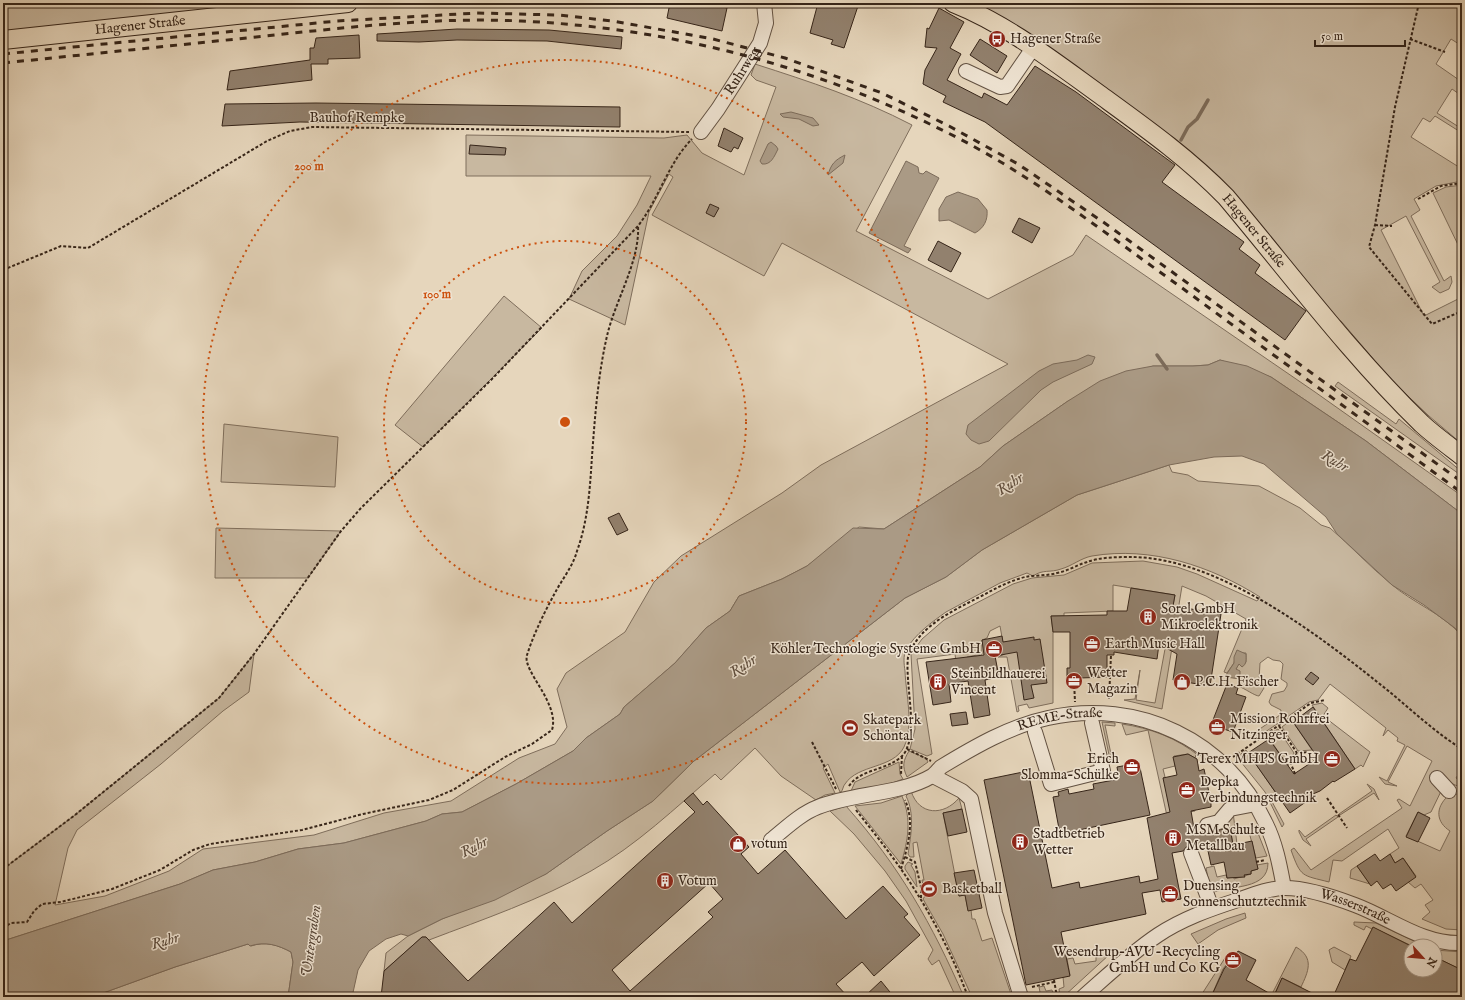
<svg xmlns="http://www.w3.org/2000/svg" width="1465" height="1000" font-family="'IM FELL English',serif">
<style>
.green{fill:#c8b8a0;stroke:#7f6e5c}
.water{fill:#aa9a85;stroke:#7c6b5a}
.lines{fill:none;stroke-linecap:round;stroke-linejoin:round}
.stream{stroke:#7c6b5a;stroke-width:3.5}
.building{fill:#92816e;stroke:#362519;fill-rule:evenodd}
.minor-casing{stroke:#625142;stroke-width:16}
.major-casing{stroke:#362519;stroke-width:20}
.path{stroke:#362519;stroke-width:2;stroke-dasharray:3 2;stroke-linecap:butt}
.minor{stroke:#efe4d3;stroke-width:14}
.major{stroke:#e6d6bc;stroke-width:18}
.rail{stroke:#362519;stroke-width:3;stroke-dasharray:7 7;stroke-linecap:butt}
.ring{fill:none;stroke:#cd510e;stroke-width:2;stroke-dasharray:2 4}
.labels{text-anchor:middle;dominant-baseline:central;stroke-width:3;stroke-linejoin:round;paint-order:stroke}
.street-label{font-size:14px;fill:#362519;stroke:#efe4d3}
.poi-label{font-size:14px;fill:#362519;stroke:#efe4d3;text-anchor:start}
.water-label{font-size:15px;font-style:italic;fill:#594839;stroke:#efe4d3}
.centre{fill:#cd510e;stroke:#efe4d3;stroke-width:2}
.ring-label{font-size:12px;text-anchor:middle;font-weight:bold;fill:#cd510e;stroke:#efe4d3;stroke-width:3;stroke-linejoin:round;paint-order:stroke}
</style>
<rect width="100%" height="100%" fill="#e6d6bc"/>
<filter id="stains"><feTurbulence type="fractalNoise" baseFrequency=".005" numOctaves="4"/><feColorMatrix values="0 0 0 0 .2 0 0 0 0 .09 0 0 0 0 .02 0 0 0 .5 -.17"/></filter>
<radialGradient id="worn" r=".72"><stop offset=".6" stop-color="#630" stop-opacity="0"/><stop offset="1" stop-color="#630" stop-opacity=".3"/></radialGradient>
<g class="green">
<polygon points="3,3 302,3 3,34"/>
<polygon points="953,3 1462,3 1462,46 1451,39 1436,64 1462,82 1462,96 1452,89 1437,113 1462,129 1462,133 1435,116 1430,122 1423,118 1411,137 1462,169 1462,181 1436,186 1414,199 1420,210 1411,216 1444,281 1451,276 1452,282 1449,289 1440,293 1432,287 1440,282 1406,216 1381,230 1424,316 1462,297 1462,444 1429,416 1392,381 1341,321 1334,319 1224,187"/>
<path d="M755 64C811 82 860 98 912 125L856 231 988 299 1073 255 1086 235 1315 392 1462 496V514L1366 441 1271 377 1220 360 1208 365 1193 366H1153L1068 401 1003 446 980 467 884 529 859 527 807 566 782 579 739 596 730 611 706 628 675 663 624 707 620 714 586 738 573 751 516 784 462 812 442 814 426 821 344 843 298 849 255 862 213 870 180 884 3 941V869L75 815 219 698 254 654 249 692 223 711 161 764 77 830 68 848 55 905 105 896 169 871 203 849 314 835 384 813 451 801 519 758 555 744 567 727 557 689 566 673 625 632 654 582 681 556 782 493 821 465 1008 364 782 243 764 276 652 215 673 177 669 174 649 212 625 325 569 299 582 271 617 236 637 205 651 176H466V135L664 138 687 135 702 153 744 175 776 87 756 80 751 75Z"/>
<polygon points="1462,185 1462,253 1433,193 1446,187"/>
<polygon points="504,296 542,328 423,447 395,425"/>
<polygon points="1338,382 1396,424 1399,419 1462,472 1462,476 1335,386"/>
<polygon points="224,424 338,437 335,487 221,482"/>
<path d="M1169 465 1172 472 1188 475 1198 481 1259 486 1300 508 1321 525 1330 528C1351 546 1369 566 1391 584 1413 603 1442 613 1462 636V770H1461L1456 778 1462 782V788L1446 781 1431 812 1424 815 1418 812 1406 836 1440 851 1450 831C1436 822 1435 808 1448 796L1456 794 1462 795V873L1460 877 1462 878V930L1446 929 1422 919 1430 912 1425 905 1433 900 1421 884 1415 888 1408 882 1416 876 1403 858 1395 863 1390 854 1399 848 1388 829 1342 861 1333 860 1329 882C1302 875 1301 878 1291 850L1294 848 1311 870 1402 808 1397 800 1399 799 1410 806 1432 761 1407 746 1388 782 1397 786 1385 784 1379 777 1387 781 1405 745 1397 741 1398 738 1388 730 1383 736 1386 728 1330 684 1318 700 1309 702 1255 739 1251 735 1280 715 1281 710 1271 705 1269 702 1272 694 1284 691 1287 686V683L1281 679 1283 664 1280 661 1273 660 1268 657 1260 663 1259 680 1262 681 1264 688 1259 696C1255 696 1244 688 1238 686L1240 682 1239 672 1236 669 1239 663 1242 667 1246 662V653H1236L1234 663 1227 673 1224 672 1246 619 1206 596 1182 586 1162 709 1124 700 1135 699 1140 670 1136 700 1155 703 1175 595 1113 585V611L1064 613V616H1051L1053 632V703L1029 708 1027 704 1018 706 1019 711 1017 712 1007 657H998L1005 654 1000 626 990 631 987 638 982 640V654L967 657 968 665 957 670 955 654 917 659 932 754 927 756 910 749 915 729 911 654 922 639 944 620 1013 584 1032 578 1064 575 1092 563 1143 561 1177 567 1197 574 1257 601 1260 597C1211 566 1151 546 1092 556 1081 558 1072 566 1061 569 1050 573 1043 569 1033 576L1027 573 1000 583 946 612C932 622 915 634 906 650 903 656 904 664 905 671 906 695 914 725 904 747 893 769 858 764 845 784 843 786 843 790 841 792H840L828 764 823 768 835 793 825 795 816 800 781 776 755 748 721 780 715 774C675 808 637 845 591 871 540 900 484 919 429 940L426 937H422L384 971 386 953 408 936 442 919 546 874 607 831 653 801 694 761 905 598 946 577 982 550 1077 495Z"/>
<polygon points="216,528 341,531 308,578 215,578"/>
<polygon points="1322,703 1328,708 1323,716 1370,752 1363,767 1361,765 1355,769 1312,705"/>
<polygon points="1291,720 1293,722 1312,750 1298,751 1282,727"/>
<polygon points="1102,722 1115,723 1115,726 1105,725 1112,759 1111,764"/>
<path d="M1122 724C1150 728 1177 738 1199 756L1196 755 1195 758 1188 754 1174 756 1175 766 1163 769 1165 777 1163 778 1194 805 1195 811 1167 816 1148 730 1126 735Z"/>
<polygon points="1278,729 1294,753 1288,766 1267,735"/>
<polygon points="1246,750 1276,793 1270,798 1284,824 1282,827 1265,792 1237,757"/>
<path d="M909 751 926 758 928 762 907 777C902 766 903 761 909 751Z"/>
<polygon points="899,762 900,774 903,779 876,789 851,791 855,782"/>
<polygon points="1367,784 1374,789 1379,800 1374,793 1340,815 1339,814 1372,791"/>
<path d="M911 791C919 816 944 816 959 798L962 809 943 813 959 896 965 895 968 910H971L972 919H975L982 941 992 938 1012 997H972L943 934 923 899 925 896 922 880H924L917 842 913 843 914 857H910L908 854C911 835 915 814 906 796Z"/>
<path d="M902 796C912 820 908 840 901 864L855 806 881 803Z"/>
<path d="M846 806C900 867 932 924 964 997H949L954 993 939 960 932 965 928 959 933 950 906 901 885 871 854 834 830 811Z"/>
<polygon points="1233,812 1237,844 1233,845 1228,819"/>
<polygon points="1336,815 1338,817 1306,839 1311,846 1303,840 1299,832 1299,830 1305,837"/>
<polygon points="1256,828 1267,856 1256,858 1249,832 1250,829"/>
<polygon points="908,862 913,864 911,865 915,872 917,887 905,869 905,866"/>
<path d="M1268 863C1268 890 1232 885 1211 893L1206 868 1214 866 1217 877 1226 875 1227 878 1234 877V879L1251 874V871L1258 869 1257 865Z"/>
<polygon points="1357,866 1370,884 1350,878 1351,870"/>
<polygon points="1245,913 1246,918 1218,930 1198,944 1191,934 1226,919"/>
<polygon points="1354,922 1376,923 1425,946 1412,946 1374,928 1372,929 1366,926 1364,930 1354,925"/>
<path d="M248 944 251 946C266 941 278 945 291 952L293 962 288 997H92L175 967Z"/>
<path d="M1296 947C1315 958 1308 972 1301 987L1282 978 1274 995 1272 994Z"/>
<polygon points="1334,947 1351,956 1345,970 1332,962 1329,950"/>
<polygon points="1435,950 1462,952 1462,970 1435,957"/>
<polygon points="1110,954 1063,997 1060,996 1059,989 1064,987 1063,977 1070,975 1067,959 1073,958 1075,964 1096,961 1096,957"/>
<polygon points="1225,958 1230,960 1223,969 1211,997 1200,997"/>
<polygon points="1044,986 1046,991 1052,990 1054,997 1041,997 1039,987"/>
</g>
<g class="water">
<polygon points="791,112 813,118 819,125 813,126 799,119 783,117 780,114"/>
<path d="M771 142 776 146 778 149C774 157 771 165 762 164L760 161 768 144Z"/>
<path d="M845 155 843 163 828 175C831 164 835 160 845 155Z"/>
<polygon points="906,161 918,167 919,173 923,174 926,171 939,178 904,246 911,249 908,253 869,233"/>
<path d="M958 192 978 199 987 210C988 220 984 228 975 233L949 220 939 221V209L946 197Z"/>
<polygon points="1088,355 1095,357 1092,364 1053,382 1041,390 989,441 979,444 971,440 966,434 968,425 1039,371 1053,364 1077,360"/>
<path d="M1220 360 1247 366 1271 377 1366 441 1462 514V636L1455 628 1424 605 1392 585 1337 534 1326 517 1264 464 1242 456 1214 457 1169 465 1077 495 982 550 946 577 905 598 694 761 653 801 607 831 546 874 495 900 442 919 408 936 401 934 386 939 369 951 358 970 352 997H288L293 962 291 952C278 945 265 941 250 946L248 944 175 967 92 997H3V941L180 884 213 870 255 862 298 849 344 843 426 821 442 814 462 812 516 784 573 751 586 738 620 714 624 707 675 663 706 628 730 611 739 596 782 579 807 566 853 528 884 529 980 467 1003 446 1068 401 1100 381 1126 371 1153 366H1193L1208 365Z"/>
<path d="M1237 650 1246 654C1246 659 1247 664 1242 667L1239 664 1236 669 1240 671V679L1226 677V675L1234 663V657Z"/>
</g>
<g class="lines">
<g class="stream">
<polyline points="1181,140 1188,127 1197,119 1208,100"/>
<polyline points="1157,355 1167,369"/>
</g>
</g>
<g class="building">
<polygon points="670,3 704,3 727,8 722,31 667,18"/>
<polygon points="818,3 859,3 844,48 831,44 833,40 810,33"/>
<polygon points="939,8 964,22 950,48 961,54 947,80 982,98 984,93 1007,105 1035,66 1076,92 1175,165 1162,182 1244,242 1239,249 1260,265 1255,273 1306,311 1285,340 985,122 943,102 946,96 923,84 925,70 937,48 925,47 927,28 929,29"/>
<polygon points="457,29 549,30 622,37 621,49 547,41 457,40 419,42 377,41 377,34"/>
<polygon points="359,35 360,58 328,59 328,64 311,64 312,80 227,90 230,71 310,60 310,48 314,48 316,38"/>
<polygon points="980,39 1007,56 997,73 970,55"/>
<polygon points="316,103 620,107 620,127 300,122 222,126 225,104"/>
<polygon points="724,128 743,138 738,149 734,147 731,152 718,146"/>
<polygon points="470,145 506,148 505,155 469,154"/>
<polygon points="710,204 719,208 714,217 706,213"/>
<polygon points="1019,218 1040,228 1032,243 1012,232"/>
<polygon points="938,241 961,253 951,272 928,260"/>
<polygon points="619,513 628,530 617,535 608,518"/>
<polygon points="1131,588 1175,595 1173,606 1221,614 1210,686 1173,680 1177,654 1159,644 1157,659 1114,652 1114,655 1107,655 1107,677 1080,678 1080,681 1067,681 1067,668 1070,668 1070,632 1053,632 1051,616 1107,615 1107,611 1127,611"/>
<polygon points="1002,636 1003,642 1034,637 1034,640 1040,639 1047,683 1031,685 1034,698 1024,700 1017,652 995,656 999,677 985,680 990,715 974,718 968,681 949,684 951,702 933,705 926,662 984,655 982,640"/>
<polygon points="1311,672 1319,678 1313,685 1305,679"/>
<polygon points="1227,684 1238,688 1236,694 1246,697 1233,732 1211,725"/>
<polygon points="1313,707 1355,769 1334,782 1333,781 1320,791 1308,796 1310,799 1290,813 1248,753 1269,739 1294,774 1318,758 1293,722"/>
<polygon points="966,712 968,724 952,726 950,714"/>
<polygon points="1188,754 1197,759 1199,771 1204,769 1211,802 1211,807 1191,811 1195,834 1209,833 1230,827 1233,845 1252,841 1258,869 1251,871 1251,874 1244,875 1245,877 1227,878 1224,862 1211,865 1207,846 1198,848 1193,845 1188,845 1183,851 1172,853 1181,899 1162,902 1160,890 1142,893 1146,914 1061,932 1070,976 1026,985 984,780 1028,771 1052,888 1079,882 1080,888 1139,876 1140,883 1158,879 1147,818 1170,812 1163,778 1177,775 1173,757"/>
<polygon points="1139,763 1150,815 1060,834 1053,797 1059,796 1058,792 1068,789 1069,794 1094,789 1093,784 1119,779 1117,767"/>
<path d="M693 793 703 805 707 801 749 847 741 854 758 874 785 850 846 919 883 886 908 914 904 917 920 935 874 976 862 962 836 984 848 997H381L384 971 422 937H426L468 981 554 902 572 923 695 812 684 801ZM709 883 723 899 708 912 713 917 630 991 612 970Z"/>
<polygon points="962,809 967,832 948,836 943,813"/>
<polygon points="1418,812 1430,818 1418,842 1406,837"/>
<polygon points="1375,854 1380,861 1390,854 1395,863 1403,858 1416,877 1396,891 1391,884 1383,889 1377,881 1371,886 1357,866"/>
<polygon points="974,870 982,908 968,911 965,895 959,896 954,873"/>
<polygon points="1373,927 1411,946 1411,970 1435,970 1435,957 1462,970 1462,982 1455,997 1333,997 1350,959 1356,961"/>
<polygon points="1238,951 1256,960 1246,980 1274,996 1282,978 1320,997 1211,997 1224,969 1227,965 1230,966"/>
<polygon points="881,981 894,997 864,997"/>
</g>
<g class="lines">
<g class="minor-casing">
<g id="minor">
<polyline points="966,71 1000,87 1007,86 1033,48"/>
<path id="s1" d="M701 132 718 109 760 43 766 23 764 3"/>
<polyline points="1035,732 1051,784 1103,771 1092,723"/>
<polyline points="933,776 962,791 971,799 995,913 1021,997"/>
<polyline points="1437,778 1449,791"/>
<polyline points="1207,825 1219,822 1230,809 1256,804"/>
<path id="s2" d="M771 840C786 828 800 814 818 807 852 793 900 795 932 776 935 774 938 770 941 767 974 747 1010 726 1048 718 1138 698 1227 740 1266 824 1276 844 1280 867 1284 888"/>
<polyline points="1191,853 1212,908"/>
<path id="s3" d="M1083 997C1107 976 1131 953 1158 935 1182 919 1210 909 1238 900 1252 895 1269 888 1285 888 1307 888 1334 897 1355 905 1390 918 1423 945 1462 943"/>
</g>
</g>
<g class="major-casing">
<g id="major">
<path id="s4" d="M953 3C1006 24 1052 60 1099 94 1143 126 1187 157 1226 197 1290 273 1350 354 1422 424 1434 435 1449 446 1462 456"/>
<path id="s5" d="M3 40 348 3"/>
</g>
</g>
<g class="path">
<polyline points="1419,3 1395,107 1375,225 1369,247 1432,324 1462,311"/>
<polyline points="1410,39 1445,52"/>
<polyline points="1418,199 1441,186 1462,183"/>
<polyline points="1375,225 1392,226"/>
<polyline points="3,270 61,246 88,248 267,141 290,131 312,127 689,132"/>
<polyline points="1074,681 1075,702"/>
<polyline points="1109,699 1111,655"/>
<polyline points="1279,726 1297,753"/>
<polyline points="812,742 836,789"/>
<polyline points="907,749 931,761"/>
<polyline points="902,756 901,773 903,775"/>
<polyline points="1233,757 1311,703 1325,700"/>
<polyline points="1295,774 1291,764 1297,753 1308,752 1314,761"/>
<path d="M849 786C858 772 879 770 892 763 898 760 905 755 907 748 917 724 905 684 908 657 919 623 960 608 989 592 1000 586 1013 580 1025 577 1035 575 1047 576 1057 573 1068 571 1077 565 1087 562 1100 557 1118 557 1132 557 1221 558 1324 639 1391 693 1414 712 1436 733 1462 749"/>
<polyline points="1327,798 1347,828"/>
<path d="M856 810C871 829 887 849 901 869 928 908 952 953 968 997"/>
<polyline points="905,857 915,862 921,887 921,900"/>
<polyline points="1256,862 1265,860"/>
<path d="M3 869 75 815 219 698 254 654 341 531 361 508 493 378 638 226C659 199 668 163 692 139"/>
<path d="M901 869C908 846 915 822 905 800"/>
<path d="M3 928 11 923 27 922 34 911 42 904 61 902 112 889 160 870 193 850 210 844 302 830 363 814 429 800 453 790 505 757 532 744 552 730C560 703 522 671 527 655 534 633 545 611 556 591 563 578 573 566 577 551 588 521 590 488 592 456 595 416 598 375 607 336 615 301 640 261 638 226"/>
<polyline points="1226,957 1233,960"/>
<polyline points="1054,980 1057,997"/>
<polyline points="1032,987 1054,982"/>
</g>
<use href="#minor" class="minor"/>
<use href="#major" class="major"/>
<g class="rail">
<polyline points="3,54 337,21 477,13 558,15 613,21 713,39 785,58 882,93 949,126 1018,164 1106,224 1462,482"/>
<path d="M3 63C91 54 178 45 266 36 350 27 436 17 521 21 669 28 812 65 944 131 1028 172 1102 231 1178 285 1272 354 1367 423 1462 493"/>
</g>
</g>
<g class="ring">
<circle cx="565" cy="422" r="181"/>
<circle cx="565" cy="422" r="362"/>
</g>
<defs>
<g id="bus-disc" transform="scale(0.9)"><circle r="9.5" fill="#8f2418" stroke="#efe4d3"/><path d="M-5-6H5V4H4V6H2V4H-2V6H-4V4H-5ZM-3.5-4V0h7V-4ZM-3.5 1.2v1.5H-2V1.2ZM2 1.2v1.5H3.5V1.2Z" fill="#fff"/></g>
<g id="building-disc" transform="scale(0.9)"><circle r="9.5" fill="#8f2418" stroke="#efe4d3"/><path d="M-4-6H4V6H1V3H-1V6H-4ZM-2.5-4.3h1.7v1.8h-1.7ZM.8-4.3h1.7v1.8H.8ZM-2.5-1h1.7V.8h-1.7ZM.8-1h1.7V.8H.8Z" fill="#fff"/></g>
<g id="office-disc" transform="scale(0.9)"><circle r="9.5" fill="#8f2418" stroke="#efe4d3"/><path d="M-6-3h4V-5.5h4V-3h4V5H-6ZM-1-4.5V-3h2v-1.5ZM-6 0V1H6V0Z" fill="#fff"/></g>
<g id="shop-disc" transform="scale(0.9)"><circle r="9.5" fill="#8f2418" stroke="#efe4d3"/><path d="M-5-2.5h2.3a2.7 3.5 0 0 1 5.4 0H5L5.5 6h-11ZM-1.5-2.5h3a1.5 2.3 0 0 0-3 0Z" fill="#fff"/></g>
<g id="stadium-disc" transform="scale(0.9)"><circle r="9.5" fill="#8f2418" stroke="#efe4d3"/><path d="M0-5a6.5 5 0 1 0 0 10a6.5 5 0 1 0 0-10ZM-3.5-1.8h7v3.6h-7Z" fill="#fff"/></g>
</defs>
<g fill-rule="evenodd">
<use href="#bus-disc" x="997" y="39"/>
<use href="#building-disc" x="1148" y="617"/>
<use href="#office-disc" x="1092" y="644"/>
<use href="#office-disc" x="994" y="649"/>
<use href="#office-disc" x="1074" y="681"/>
<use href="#building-disc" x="938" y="682"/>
<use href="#shop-disc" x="1182" y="682"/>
<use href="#office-disc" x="1217" y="727"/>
<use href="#stadium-disc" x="850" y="728"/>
<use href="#office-disc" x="1332" y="759"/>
<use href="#office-disc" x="1132" y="767"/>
<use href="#office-disc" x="1187" y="790"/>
<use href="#building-disc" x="1173" y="838"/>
<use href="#building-disc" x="1020" y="842"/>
<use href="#shop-disc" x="738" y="844"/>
<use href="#building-disc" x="665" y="881"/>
<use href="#stadium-disc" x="929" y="889"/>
<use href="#office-disc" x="1170" y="894"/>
<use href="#office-disc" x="1233" y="960"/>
</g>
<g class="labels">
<g class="street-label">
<text stroke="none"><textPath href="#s5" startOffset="138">Hagener Straße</textPath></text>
<text stroke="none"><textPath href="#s1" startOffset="74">Ruhrweg</textPath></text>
<text x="357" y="118">Bauhof Rempke</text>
<text stroke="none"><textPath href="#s4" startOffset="380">Hagener Straße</textPath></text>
<text stroke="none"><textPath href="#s2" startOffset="319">REME-Straße</textPath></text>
<text stroke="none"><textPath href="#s3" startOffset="307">Wasserstraße</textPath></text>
</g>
<g class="poi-label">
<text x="1010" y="39">Hagener Straße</text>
<text x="1161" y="609">Sorel GmbH<tspan x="1161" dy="16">Mikroelektronik</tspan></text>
<text x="1105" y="644">Earth Music Hall</text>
<text x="981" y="649" text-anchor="end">Köhler Technologie Systeme GmbH</text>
<text x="1087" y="673">Wetter<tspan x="1087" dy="16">Magazin</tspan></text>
<text x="951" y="674">Steinbildhauerei<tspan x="951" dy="16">Vincent</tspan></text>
<text x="1195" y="682">P.C.H. Fischer</text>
<text x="1230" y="719">Mission Rohrfrei<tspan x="1230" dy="16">Nitzinger</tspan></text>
<text x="863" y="720">Skatepark<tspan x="863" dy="16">Schöntal</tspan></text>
<text x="1119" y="759" text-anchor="end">Erich<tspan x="1119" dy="16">Slomma-Schülke</tspan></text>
<text x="1319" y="759" text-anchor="end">Terex MHPS GmbH</text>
<text x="1200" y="782">Depka<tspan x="1200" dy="16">Verbindungstechnik</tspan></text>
<text x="1186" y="830">MSM Schulte<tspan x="1186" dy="16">Metallbau</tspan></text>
<text x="1033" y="834">Stadtbetrieb<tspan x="1033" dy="16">Wetter</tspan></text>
<text x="751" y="844">votum</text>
<text x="678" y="881">Votum</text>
<text x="1183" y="886">Duensing<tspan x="1183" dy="16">Sonnenschutztechnik</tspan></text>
<text x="942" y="889">Basketball</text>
<text x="1220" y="952" text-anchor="end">Wesendrup-AVU-Recycling<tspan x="1220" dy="16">GmbH und Co KG</tspan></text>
</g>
<g class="water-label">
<text transform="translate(1335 461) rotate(30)">Ruhr</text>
<text transform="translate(1010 484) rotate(-34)">Ruhr</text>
<text transform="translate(743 666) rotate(-34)">Ruhr</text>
<text transform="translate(474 847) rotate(-28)">Ruhr</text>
<text transform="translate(165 941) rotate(-16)">Ruhr</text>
<text transform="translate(311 941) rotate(-82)">Untergraben</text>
</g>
</g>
<circle cx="565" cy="422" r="6" class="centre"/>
<g class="ring-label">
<text x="309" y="170">200 m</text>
<text x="437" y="298">100 m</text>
</g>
<rect width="1465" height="1000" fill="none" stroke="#e6d6bc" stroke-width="16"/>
<rect x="4" y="4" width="1457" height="992" fill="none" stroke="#362519" stroke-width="2"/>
<rect x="8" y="8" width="1449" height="984" fill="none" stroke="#362519"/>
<g transform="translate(1423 958) rotate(117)"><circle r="19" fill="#efe4d3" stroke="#a59889"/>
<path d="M0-3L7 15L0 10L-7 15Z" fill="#8f2418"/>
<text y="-6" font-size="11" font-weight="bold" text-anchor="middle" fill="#362519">N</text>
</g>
<path d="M1315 40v6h90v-6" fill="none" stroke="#362519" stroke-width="2"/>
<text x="1321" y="40" font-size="12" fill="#362519" stroke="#efe4d3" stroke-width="3" paint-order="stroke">50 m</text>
<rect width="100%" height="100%" filter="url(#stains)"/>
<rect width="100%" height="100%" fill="url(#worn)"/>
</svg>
